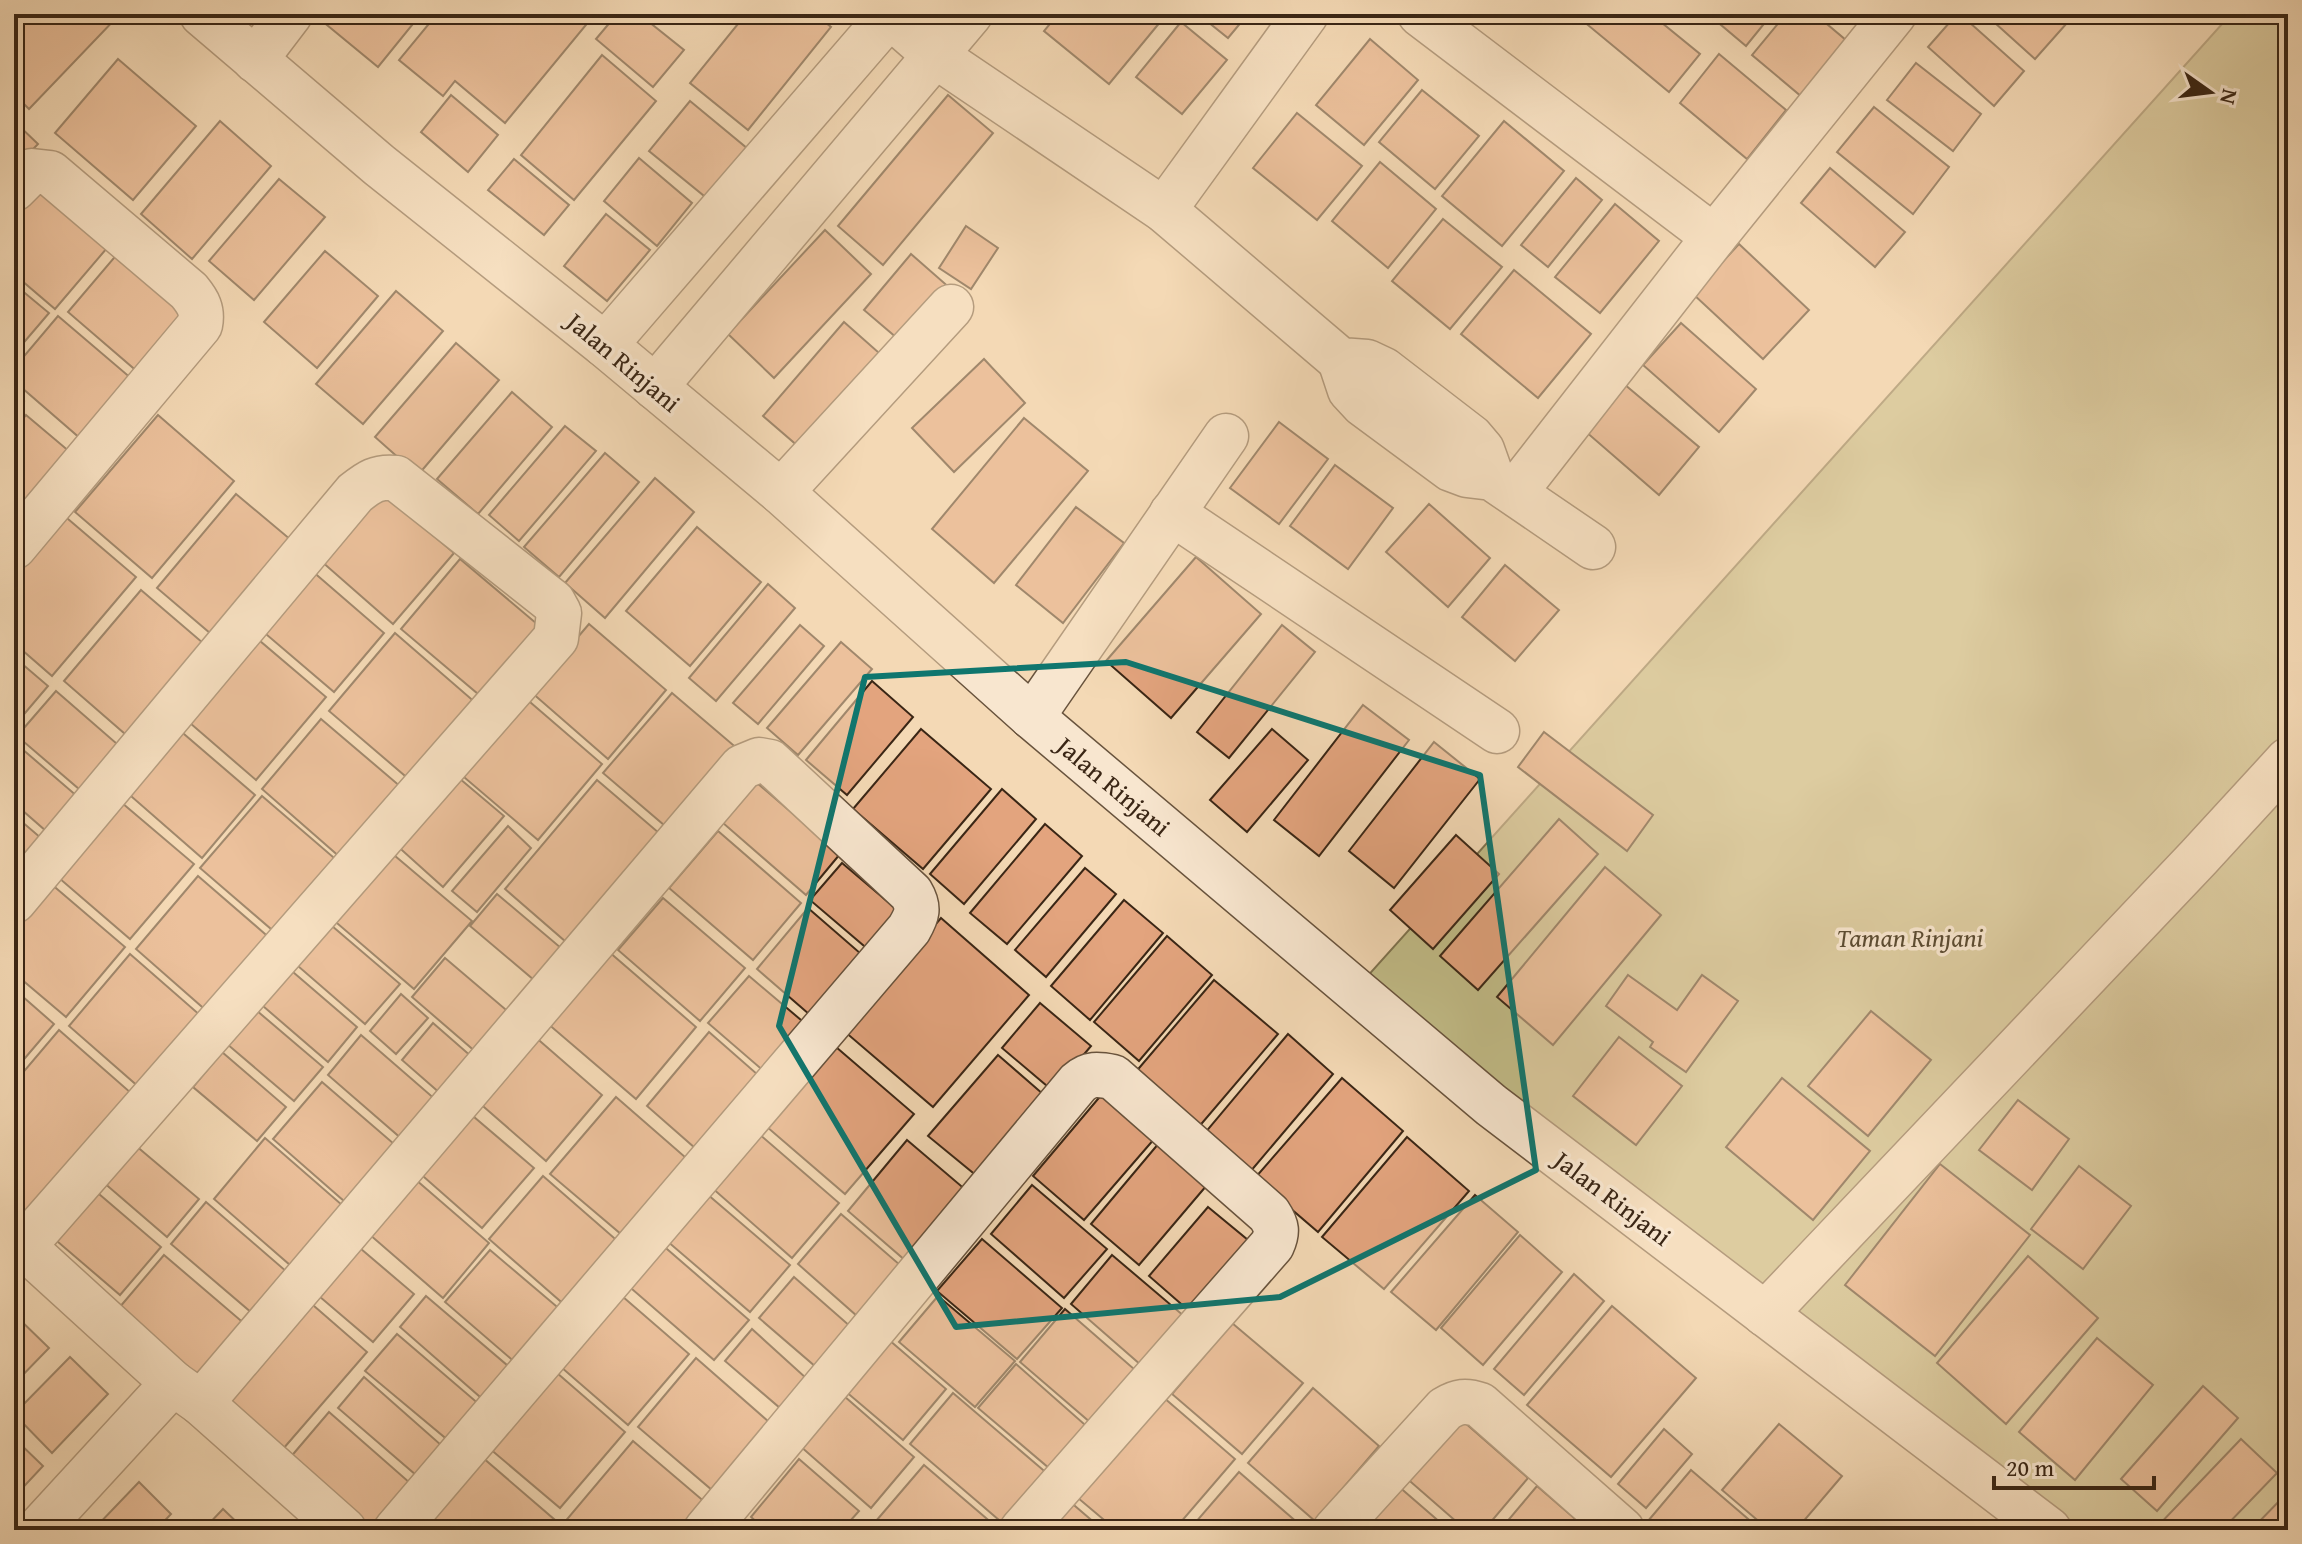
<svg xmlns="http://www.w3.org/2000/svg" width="2302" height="1544" font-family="'Gentium Book Plus',serif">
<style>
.green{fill:#c2bd88;stroke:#7e724e;stroke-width:2}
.building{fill:#e3a47e;stroke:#3a2615;stroke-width:2}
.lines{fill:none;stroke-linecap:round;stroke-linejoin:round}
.minor-casing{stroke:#68533d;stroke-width:47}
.minor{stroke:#f8e6cf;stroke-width:44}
.marked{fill:none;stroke:#0f766e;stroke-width:6;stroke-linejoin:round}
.labels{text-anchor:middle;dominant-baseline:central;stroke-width:7;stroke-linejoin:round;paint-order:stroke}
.street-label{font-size:26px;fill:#3a2615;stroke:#f8e6cf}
.park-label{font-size:26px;font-style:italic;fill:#5c4c32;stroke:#f8e6cf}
</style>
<rect width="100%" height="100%" fill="#f4d9b5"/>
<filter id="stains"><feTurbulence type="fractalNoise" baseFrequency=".0025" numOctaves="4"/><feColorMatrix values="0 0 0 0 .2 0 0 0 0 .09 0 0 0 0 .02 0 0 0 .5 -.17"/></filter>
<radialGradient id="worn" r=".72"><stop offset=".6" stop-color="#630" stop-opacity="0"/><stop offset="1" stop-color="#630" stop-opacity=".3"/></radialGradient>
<polygon class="green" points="2231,14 2288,14 2288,1530 2067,1530 1355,990"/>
<g class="building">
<polygon points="14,14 120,14 29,109 14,94"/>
<polygon points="317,14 421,14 378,67 316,16"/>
<polygon points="437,14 595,14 505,123 455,81 443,96 399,60"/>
<polygon points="617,14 639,14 684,50 653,87 596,39"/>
<polygon points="746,14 815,14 831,27 748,130 690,83"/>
<polygon points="1058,14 1153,14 1161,21 1109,84 1044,31"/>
<polygon points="1198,14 1248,14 1228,38"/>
<polygon points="1589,14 1651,14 1700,54 1669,92 1583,21"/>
<polygon points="1718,14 1772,14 1746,46 1714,19"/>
<polygon points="1786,14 1815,14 1847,41 1802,97 1752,55"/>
<polygon points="1957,14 1960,14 2024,71 1994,106 1928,47"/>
<polygon points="1985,14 2075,14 2035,59"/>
<polygon points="1181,22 1227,60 1182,114 1136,77"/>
<polygon points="1370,39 1418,80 1364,145 1316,105"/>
<polygon points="1719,54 1786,110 1747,159 1680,103"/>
<polygon points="602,55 656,101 574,200 521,155"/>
<polygon points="118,59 196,126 133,200 55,133"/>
<polygon points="1916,63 1981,114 1953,151 1887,100"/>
<polygon points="1422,90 1479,136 1435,189 1379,142"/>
<polygon points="451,95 498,135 468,172 421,132"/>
<polygon points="948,95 993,133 883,265 838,226"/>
<polygon points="690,101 754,154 714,204 649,151"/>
<polygon points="1874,107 1949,167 1913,214 1837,152"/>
<polygon points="1297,113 1362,166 1317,220 1253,168"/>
<polygon points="14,121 38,144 14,169"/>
<polygon points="220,121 271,166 192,259 141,214"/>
<polygon points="1504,121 1564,171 1502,246 1442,196"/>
<polygon points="639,158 692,203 657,246 604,201"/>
<polygon points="514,159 569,205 544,235 488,190"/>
<polygon points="1380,162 1436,209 1388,268 1332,221"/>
<polygon points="1830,168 1905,232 1875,267 1801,203"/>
<polygon points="1576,178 1602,200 1548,267 1521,245"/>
<polygon points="279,179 325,217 254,300 209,261"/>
<polygon points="36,187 107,248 55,309 14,274 14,214"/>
<polygon points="1615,204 1659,241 1600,313 1555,277"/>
<polygon points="606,214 650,250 607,301 564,266"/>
<polygon points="1443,219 1502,267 1450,329 1392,281"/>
<polygon points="966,226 998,248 971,289 939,268"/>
<polygon points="825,230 871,274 774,378 728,334"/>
<polygon points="1739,244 1809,310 1763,359 1693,294"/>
<polygon points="325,251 378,296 317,368 264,322"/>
<polygon points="119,252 190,314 139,373 68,312"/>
<polygon points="911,254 951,289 904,344 864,310"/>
<polygon points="1514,270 1591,334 1538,398 1461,334"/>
<polygon points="14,284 49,313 14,354"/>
<polygon points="396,291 443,331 363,424 316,384"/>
<polygon points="58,316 132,379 81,439 14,381 14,368"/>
<polygon points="844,322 887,360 806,453 763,416"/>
<polygon points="1681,323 1756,389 1719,432 1643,365"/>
<polygon points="456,343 499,380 418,475 375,437"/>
<polygon points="984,359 1025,403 954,472 912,428"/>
<polygon points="1624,384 1699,447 1659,495 1585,431"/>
<polygon points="14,392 24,401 14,413"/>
<polygon points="512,392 552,427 478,514 437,479"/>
<polygon points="26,415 70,452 14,516 14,429"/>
<polygon points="158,415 234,481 152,578 75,512"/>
<polygon points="1024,418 1088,471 994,583 932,529"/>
<polygon points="1279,422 1328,459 1279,524 1230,488"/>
<polygon points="565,426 596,451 519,541 489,515"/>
<polygon points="605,453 639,482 559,577 524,547"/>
<polygon points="1335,465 1393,508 1348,569 1290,526"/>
<polygon points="655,478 694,512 605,618 565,583"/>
<polygon points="381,491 454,553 393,624 321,561"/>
<polygon points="236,494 297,545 217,639 157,588"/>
<polygon points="1429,504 1490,558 1448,607 1386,552"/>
<polygon points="1076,507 1124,543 1063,623 1016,585"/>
<polygon points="61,513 136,577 52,676 14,643 14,568"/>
<polygon points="697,527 761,582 690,666 626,611"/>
<polygon points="1196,557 1261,614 1171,718 1106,661"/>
<polygon points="460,559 543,629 484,699 401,629"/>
<polygon points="1505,565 1559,610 1515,661 1462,617"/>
<polygon points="311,570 384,633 334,692 260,629"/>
<polygon points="768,584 795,608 716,701 689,678"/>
<polygon points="141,590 210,649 132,740 64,681"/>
<polygon points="589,624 666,690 608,759 531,692"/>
<polygon points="800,625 824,646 758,724 733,703"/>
<polygon points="1282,625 1315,652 1229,758 1197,732"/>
<polygon points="395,633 477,704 411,781 329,711"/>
<polygon points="253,635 326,697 256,780 183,717"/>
<polygon points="841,642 872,669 798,755 767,728"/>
<polygon points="14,657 48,686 14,726"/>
<polygon points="872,681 913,717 847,795 806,760"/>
<polygon points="56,691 124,750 86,795 17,736"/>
<polygon points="672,693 739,750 671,831 603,773"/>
<polygon points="523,696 602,764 538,840 458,772"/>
<polygon points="1363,705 1409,740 1319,856 1274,820"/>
<polygon points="321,719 401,787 341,858 262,789"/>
<polygon points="177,728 255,795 202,858 124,790"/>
<polygon points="921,729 991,789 923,869 853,809"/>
<polygon points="1272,729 1308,760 1247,832 1210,800"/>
<polygon points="1544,732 1653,815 1627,851 1518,767"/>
<polygon points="14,742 85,803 54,838 14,803"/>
<polygon points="1434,742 1480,779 1394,888 1349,851"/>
<polygon points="453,773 504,816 443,887 394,843"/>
<polygon points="597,780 666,839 573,948 505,889"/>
<polygon points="757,783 840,854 806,895 723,823"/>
<polygon points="1002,789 1036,819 964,904 930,874"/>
<polygon points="262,796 340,863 278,935 200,868"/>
<polygon points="115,797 194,864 130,939 52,872"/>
<polygon points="14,815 48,844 14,883"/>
<polygon points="1559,819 1598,854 1478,990 1440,956"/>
<polygon points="1045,824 1082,856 1007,944 970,913"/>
<polygon points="508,826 531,848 477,912 452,891"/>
<polygon points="718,831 801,903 753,960 669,888"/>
<polygon points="1456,835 1499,874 1433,949 1390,910"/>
<polygon points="388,850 472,921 414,989 331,918"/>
<polygon points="842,863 901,913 870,951 810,900"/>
<polygon points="1605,867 1661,915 1553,1045 1497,997"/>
<polygon points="1085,868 1116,894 1046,977 1015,950"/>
<polygon points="198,876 272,940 209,1013 136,949"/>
<polygon points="43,877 125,947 66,1017 14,973 14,911"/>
<polygon points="497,894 561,948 534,980 470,926"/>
<polygon points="663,898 745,968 700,1021 618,950"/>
<polygon points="1124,900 1163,933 1090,1020 1051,986"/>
<polygon points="808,908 868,960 817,1021 757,969"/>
<polygon points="941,918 1029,995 933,1107 844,1031"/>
<polygon points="325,920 400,984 365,1024 291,960"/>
<polygon points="1167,936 1212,975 1139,1061 1094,1022"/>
<polygon points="608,951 696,1027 636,1099 547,1023"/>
<polygon points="130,954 201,1016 140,1088 69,1026"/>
<polygon points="445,958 518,1020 484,1059 412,997"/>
<polygon points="286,966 357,1027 328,1062 256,1000"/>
<polygon points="1628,975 1677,1010 1702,975 1738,1001 1686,1072 1650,1047 1653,1042 1606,1006"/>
<polygon points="749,976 814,1031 773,1079 708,1023"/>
<polygon points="1214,980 1278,1034 1197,1129 1134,1074"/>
<polygon points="14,989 54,1024 14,1071"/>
<polygon points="401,994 428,1018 396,1054 370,1031"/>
<polygon points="1040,1003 1091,1046 1053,1091 1002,1048"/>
<polygon points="256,1010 323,1067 294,1101 227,1044"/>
<polygon points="1871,1011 1931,1060 1868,1136 1808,1086"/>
<polygon points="433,1023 480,1064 449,1101 402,1060"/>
<polygon points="59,1030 131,1093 28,1214 14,1203 14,1083"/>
<polygon points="709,1032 766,1082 703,1155 647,1106"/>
<polygon points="1288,1034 1333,1074 1250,1172 1204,1134"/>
<polygon points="361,1035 444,1107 410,1146 328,1075"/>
<polygon points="533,1035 602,1095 546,1161 477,1101"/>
<polygon points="1619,1037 1682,1086 1636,1145 1573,1096"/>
<polygon points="836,1047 914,1114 845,1194 767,1127"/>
<polygon points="222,1052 286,1107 257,1141 193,1087"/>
<polygon points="998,1055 1051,1101 983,1181 928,1136"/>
<polygon points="1342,1078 1403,1131 1318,1232 1255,1178"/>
<polygon points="1782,1078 1870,1151 1813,1220 1726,1147"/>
<polygon points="322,1082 401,1150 352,1208 273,1139"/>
<polygon points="1103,1093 1155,1138 1084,1220 1033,1176"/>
<polygon points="616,1097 693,1164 628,1240 550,1174"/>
<polygon points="2018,1100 2069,1139 2032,1190 1979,1150"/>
<polygon points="467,1111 534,1168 482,1228 416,1170"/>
<polygon points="758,1133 839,1203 792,1258 711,1187"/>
<polygon points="1407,1137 1469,1191 1384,1289 1322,1237"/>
<polygon points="265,1138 342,1205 290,1265 214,1199"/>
<polygon points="907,1140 967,1191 906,1261 848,1211"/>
<polygon points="1159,1143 1207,1185 1139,1265 1091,1224"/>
<polygon points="135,1145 199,1199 167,1237 103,1182"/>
<polygon points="1940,1164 2030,1235 1935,1356 1845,1285"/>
<polygon points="2079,1166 2131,1206 2083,1269 2031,1229"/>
<polygon points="408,1173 489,1243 443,1298 362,1228"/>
<polygon points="543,1176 621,1244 567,1307 489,1239"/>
<polygon points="1032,1185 1107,1249 1064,1298 991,1234"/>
<polygon points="92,1188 161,1247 120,1295 51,1236"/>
<polygon points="707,1194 790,1265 750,1312 667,1241"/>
<polygon points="1475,1195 1518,1232 1436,1330 1391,1292"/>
<polygon points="206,1202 287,1272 252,1313 171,1244"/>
<polygon points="1208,1207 1254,1245 1195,1316 1149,1276"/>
<polygon points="841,1214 900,1265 857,1316 798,1264"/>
<polygon points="1520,1235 1562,1272 1483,1365 1441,1328"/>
<polygon points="982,1239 1062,1308 1017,1359 937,1291"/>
<polygon points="354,1243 414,1294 373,1342 313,1291"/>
<polygon points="660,1243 749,1320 714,1360 625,1283"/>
<polygon points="490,1250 562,1311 517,1364 445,1302"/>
<polygon points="164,1255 246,1325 201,1379 119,1308"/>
<polygon points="1112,1255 1191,1322 1149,1372 1071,1304"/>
<polygon points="2028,1256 2098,1318 2006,1424 1937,1363"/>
<polygon points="1574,1274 1604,1301 1524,1395 1494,1369"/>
<polygon points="794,1277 851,1327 816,1367 759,1318"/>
<polygon points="615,1290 689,1354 628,1425 554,1361"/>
<polygon points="426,1296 514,1371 487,1403 400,1327"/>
<polygon points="938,1296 1015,1361 975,1407 899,1342"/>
<polygon points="306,1299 367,1352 283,1449 222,1397"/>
<polygon points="1612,1306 1696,1378 1611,1477 1527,1405"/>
<polygon points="1065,1309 1142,1376 1098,1429 1020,1362"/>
<polygon points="14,1314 49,1348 14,1384"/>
<polygon points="1232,1323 1303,1383 1242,1454 1172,1394"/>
<polygon points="752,1329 806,1378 780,1408 725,1361"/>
<polygon points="881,1333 946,1389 903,1440 838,1385"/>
<polygon points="397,1334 480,1405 449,1441 365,1371"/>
<polygon points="2097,1338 2153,1385 2075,1480 2019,1432"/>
<polygon points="70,1357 108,1394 52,1453 14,1414"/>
<polygon points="696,1358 777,1429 719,1496 638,1427"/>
<polygon points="1016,1364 1092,1431 1056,1474 978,1408"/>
<polygon points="549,1366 625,1432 560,1508 483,1443"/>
<polygon points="364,1377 441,1445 416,1475 338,1408"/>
<polygon points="2203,1386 2238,1418 2157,1511 2121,1479"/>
<polygon points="1313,1388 1379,1446 1315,1521 1248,1463"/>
<polygon points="953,1393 1049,1475 1006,1526 910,1444"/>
<polygon points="844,1396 914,1457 871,1508 800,1446"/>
<polygon points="1163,1397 1235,1459 1174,1530 1116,1530 1078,1498"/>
<polygon points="329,1412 410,1483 370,1529 289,1459"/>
<polygon points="1456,1415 1528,1478 1484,1530 1466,1530 1404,1476"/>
<polygon points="1779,1424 1842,1476 1796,1530 1769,1530 1722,1490"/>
<polygon points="1664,1429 1692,1454 1646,1508 1618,1484"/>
<polygon points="14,1438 43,1466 16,1495 14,1492"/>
<polygon points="2241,1439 2277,1473 2222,1530 2154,1530"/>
<polygon points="633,1441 713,1509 695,1530 558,1530"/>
<polygon points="475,1451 555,1520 547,1530 407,1530"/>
<polygon points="799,1459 859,1511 842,1530 766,1530 751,1517"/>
<polygon points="924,1465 1000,1530 886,1530 876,1521"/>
<polygon points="1691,1470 1761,1530 1658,1530 1648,1521"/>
<polygon points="1239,1472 1306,1530 1189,1530"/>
<polygon points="139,1482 171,1514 156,1530 93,1530"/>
<polygon points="1397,1485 1449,1530 1359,1530"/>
<polygon points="1537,1486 1588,1530 1500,1530"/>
<polygon points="2288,1492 2288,1530 2251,1530"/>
<polygon points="1068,1500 1103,1530 1043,1530"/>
<polygon points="223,1509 245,1530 203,1530"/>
<polygon points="742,1519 755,1530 732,1530"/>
</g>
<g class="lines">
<g class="minor-casing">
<g id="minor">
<polyline points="202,14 379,165 605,345 781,492 1032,717 1491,1105 2049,1530"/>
<polyline points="888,14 936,56 1164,210 1340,360 1367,362 1384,370 1471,437 1482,450 1492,478"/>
<polyline points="1420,14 1714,237"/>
<polyline points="255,60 290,14"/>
<path d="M14 189 32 171 50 173 189 291C198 302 203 310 200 325L14 547"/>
<polyline points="1164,210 1306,14"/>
<polyline points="605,345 890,15"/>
<polyline points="1340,360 1350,390 1363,404 1451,469 1467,475 1492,478 1593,547"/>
<polyline points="655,387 970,14"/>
<polyline points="781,492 951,307"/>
<polyline points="1515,492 1714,237 1894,14"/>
<polyline points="1172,513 1497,731"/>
<polyline points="1032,717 1226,436"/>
<path d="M14 901 355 493C369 482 377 476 396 478L553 602 559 613 556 638 14 1257"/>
<polyline points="14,1238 173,1383 201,1403 344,1530"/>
<polyline points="1765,1314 2198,858 2288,760"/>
<path d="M201 1403 742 767 759 760 770 762 911 893C920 908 917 915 909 929L396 1530"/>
<polyline points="38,1530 173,1383"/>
<path d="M706 1530 1078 1083C1089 1073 1098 1074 1113 1077L1269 1214C1277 1226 1278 1232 1272 1245L1022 1530"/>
<path d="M1335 1530 1445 1409C1458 1401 1466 1400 1480 1405L1622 1530"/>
</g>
</g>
<use href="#minor" class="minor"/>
</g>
<path d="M0 0H2302V1544H0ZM1126 662 1480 775 1536 1170 1280 1297 956 1327 779 1026 865 677Z" fill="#f4d9b5" fill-opacity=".55" fill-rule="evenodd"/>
<path class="marked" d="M1126 662 1480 775 1536 1170 1280 1297 956 1327 779 1026 865 677Z"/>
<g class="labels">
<g class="street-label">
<text transform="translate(624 362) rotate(40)">Jalan Rinjani</text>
<text transform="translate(1114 786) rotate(40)">Jalan Rinjani</text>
<text transform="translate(1613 1198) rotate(37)">Jalan Rinjani</text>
</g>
<g class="park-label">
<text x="1910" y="937">Taman Rinjani</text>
</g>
</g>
<rect width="2302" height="1544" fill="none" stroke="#f4d9b5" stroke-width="48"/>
<rect x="16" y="16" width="2270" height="1512" fill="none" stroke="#3a2615" stroke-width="4"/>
<rect x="24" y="24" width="2254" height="1496" fill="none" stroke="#3a2615" stroke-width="2"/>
<g transform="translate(2210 92) rotate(104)" stroke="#f8e6cf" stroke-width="6" paint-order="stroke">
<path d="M0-6L14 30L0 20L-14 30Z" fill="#3a2615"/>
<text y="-12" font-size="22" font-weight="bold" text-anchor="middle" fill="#3a2615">N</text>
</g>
<path d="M1994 1476v12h160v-12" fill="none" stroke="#3a2615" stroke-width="4"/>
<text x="2006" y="1476" font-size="24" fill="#3a2615" stroke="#f8e6cf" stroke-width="6" paint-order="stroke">20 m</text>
<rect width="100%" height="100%" filter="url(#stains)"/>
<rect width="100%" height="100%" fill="url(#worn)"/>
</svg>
